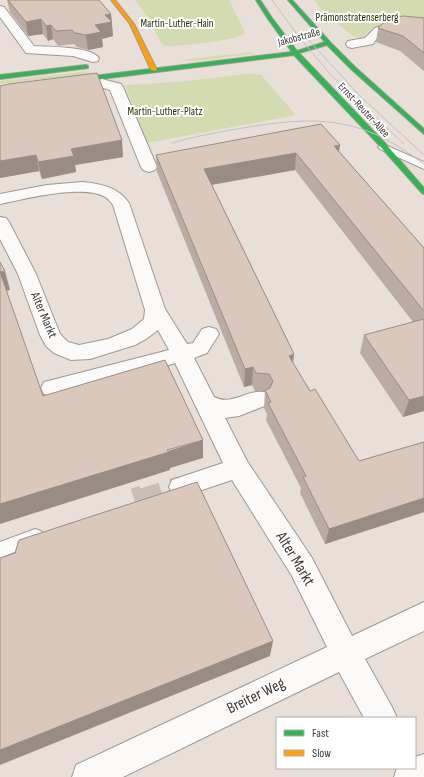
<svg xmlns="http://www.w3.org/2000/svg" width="424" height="777" font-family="'Sofia Sans Condensed',sans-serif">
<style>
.green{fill:#d5dbb1}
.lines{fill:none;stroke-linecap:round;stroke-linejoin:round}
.street-tunnel-far1{stroke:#c7beb8;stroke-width:22;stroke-dasharray:22 11;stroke-linecap:butt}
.street-tunnel{stroke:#c7beb8;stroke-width:28;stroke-dasharray:28 14;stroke-linecap:butt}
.lane-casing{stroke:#9e9793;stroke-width:2}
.street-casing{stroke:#9e9793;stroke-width:2}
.fast-casing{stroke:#9e9793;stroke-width:2}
.slow-casing{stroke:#9e9793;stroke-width:2}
.lane{fill:#fcfaf9;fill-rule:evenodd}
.street{fill:#fcfaf9;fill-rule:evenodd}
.fast{fill:#30b455;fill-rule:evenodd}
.slow{fill:#ff9f0a;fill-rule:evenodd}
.tram{stroke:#c2c0bf;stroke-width:1}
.wall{fill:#bbaca3}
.shaded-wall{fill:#998c84}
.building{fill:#dac8bd;stroke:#998c84}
.labels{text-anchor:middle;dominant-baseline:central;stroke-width:4;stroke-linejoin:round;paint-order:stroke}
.far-park-label{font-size:11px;fill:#283006;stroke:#fff}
.far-street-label{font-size:11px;fill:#3f3834;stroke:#fff}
.street-label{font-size:13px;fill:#3f3834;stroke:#fff}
.near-street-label{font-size:16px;fill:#3f3834;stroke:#fff}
</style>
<rect width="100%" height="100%" fill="#e9dfd9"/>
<g class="green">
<path d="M135 0H229L245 33C239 41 184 45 171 46H165L161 42 146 15Z"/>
<path d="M314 0H424V24C410 24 369 20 365 37L360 38 353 36 326 15Z"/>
<polygon points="252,52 253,54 196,61 180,60"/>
<polygon points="89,71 90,74 0,84 0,81"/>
<polygon points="254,73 256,75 261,75 296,115 147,143 125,85 177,82"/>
</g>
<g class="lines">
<polyline class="street-tunnel-far1" points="141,500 181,487"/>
<polyline class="street-tunnel" points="135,502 144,499"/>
<g class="lane-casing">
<g id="lane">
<polygon points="383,144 424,162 424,169 380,149 378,147"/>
<polygon points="35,529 41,531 43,536 41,541 0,558 0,542"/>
</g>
</g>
<g class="street-casing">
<g id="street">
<path d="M0 6 4 7 34 46C48 47 91 46 99 58L98 61 93 62 73 56 26 53 0 17Z"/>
<polygon points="393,22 424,23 424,31 401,29 389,30 378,37 373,44 352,48 348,47 346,44 348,41 365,38 375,28"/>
<polygon points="102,79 121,84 123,87 157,167 155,170 149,172 143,170 141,167 110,90 97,86 95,83 97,80"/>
<path d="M83 182C101 184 118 187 129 203L165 309 187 344 193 343 202 329 209 327 216 329 219 334 207 353 194 358 214 397C233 407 249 387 267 393L270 399 267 405 239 416 225 418 247 461 312 558 352 636 424 602V631L365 659 392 707 397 718H364L339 672 123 777H72L76 765 327 647 292 576 232 480 181 497 172 494 169 487 172 480 223 463 175 363 141 374 52 396 44 394 41 388 44 382 52 380 169 350 158 330 146 339 135 345 90 359 71 360 54 353 46 346 40 335 18 274 0 239V217L6 218 9 222 36 274 60 334 68 342 79 345 108 339 132 329 144 319 145 310 113 205C111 202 109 200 107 198 86 183 24 199 0 204V194L47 185Z"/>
<polygon points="424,754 424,777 394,777 397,768 415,768 415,757"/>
</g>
</g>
<g class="fast-casing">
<g id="fast">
<polygon points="256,0 260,0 272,18 297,51 325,42 288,0 292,0 330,42 355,67 424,129 424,134 351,69 327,45 299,53 384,142 424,188 424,194 422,193 379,145 294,55 68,83 65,81 68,79 292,52 268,19"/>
<polygon points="86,65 88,66 88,68 0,79 0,75"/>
</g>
</g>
<g class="slow-casing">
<polygon id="slow" points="111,0 115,0 134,24 157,70 156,71 151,70 130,24"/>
</g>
<use href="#lane" class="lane"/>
<use href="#street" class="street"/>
<use href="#fast" class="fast"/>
<use href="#slow" class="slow"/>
<g class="tram">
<polyline points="272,0 299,37 330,74 404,144"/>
<polyline points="304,35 359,95 424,155"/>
<path d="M172 143C191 137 211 134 231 130 273 123 317 115 358 128 383 135 403 149 424 164"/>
</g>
</g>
<g class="wall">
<polygon points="7,0 99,0 111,14 113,36 102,39 103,47 88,50 77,47 74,44 58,46 53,39 48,41 43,34 28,36 10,12"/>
<polygon points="424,18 424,71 400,51 376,42 378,28"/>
<polygon points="0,86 123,157 75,165 76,172 42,179 39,171 0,178"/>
<polygon points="340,145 339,151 424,248 424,411 403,417 360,353 364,335 413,322 295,170 212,185 294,354 293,363 310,391 359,461 424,442 424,512 325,544 300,493 301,488 266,420 267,414 264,408 265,391 255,391 252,385 244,387 157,172 156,155"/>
</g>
<g class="shaded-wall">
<polygon points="111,14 113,36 102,39 103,47 88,50 86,35 105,15"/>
<polygon points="41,19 43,34 28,36 26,22"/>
<polygon points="51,25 53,39 48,41 46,26"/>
<polygon points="122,140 123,157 75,165 76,172 42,179 38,162 71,149"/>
<polygon points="340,145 337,162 334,146"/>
<polygon points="296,153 295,170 204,186 204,169"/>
<polygon points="36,155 39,171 0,178 0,161"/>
<polygon points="5,271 10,290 6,291 0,272"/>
<polygon points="294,354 292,372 289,356"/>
<polygon points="253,367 252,385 244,387 245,369"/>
<polygon points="424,396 424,411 403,417 409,400"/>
<polygon points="203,440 203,458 170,468 170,470 0,524 0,504"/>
<polygon points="424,498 424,512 325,544 329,529"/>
<polygon points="273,641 270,656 0,765 0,750"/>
</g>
<g class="building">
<polygon points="8,0 99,0 111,14 105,15 112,22 95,25 101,32 86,35 75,33 72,30 56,31 51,25 46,26 41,19 26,22"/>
<polygon points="404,16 424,18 424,53 403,36 378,28 382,24 392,17"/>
<polygon points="97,73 122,140 71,149 74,156 38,162 36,155 0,161 0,86 9,84"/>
<polygon points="321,124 340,145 334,146 424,248 424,311 296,153 204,169 294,354 289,356 310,391 315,389 359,461 424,442 424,498 329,529 303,477 306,476 268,403 271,402 265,390 270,388 273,381 269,374 256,373 253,367 245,369 156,155"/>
<polygon points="0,262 5,271 0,272 43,396 165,360 203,440 167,450 169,452 0,504"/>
<polygon points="424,319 424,396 409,400 364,335"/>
<polygon points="197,482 273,641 0,750 0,558 15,553 19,540"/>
</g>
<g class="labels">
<g class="far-park-label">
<text x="357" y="17">Prämonstratenserberg</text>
<text x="177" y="23">Martin-Luther-Hain</text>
<text x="165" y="111">Martin-Luther-Platz</text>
</g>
<g class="far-street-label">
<text transform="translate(299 37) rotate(-15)">Jakobstraße</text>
<text transform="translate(364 110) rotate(47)">Ernst-Reuter-Allee</text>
</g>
<g class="street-label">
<text transform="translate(44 315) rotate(67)">Alter Markt</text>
</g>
<g class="near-street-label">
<text transform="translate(295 559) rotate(59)">Alter Markt</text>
<text transform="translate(256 696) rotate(-26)">Breiter Weg</text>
</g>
</g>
<rect x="276" y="717" width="140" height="52" fill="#ffffff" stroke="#b2afae"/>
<rect x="284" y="730" width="20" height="6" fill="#30b455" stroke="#b2afae"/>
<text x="312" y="737" font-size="12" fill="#3f3834">Fast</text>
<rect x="284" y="750" width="20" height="6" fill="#ff9f0a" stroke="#b2afae"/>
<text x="312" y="757" font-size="12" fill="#3f3834">Slow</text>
</svg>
